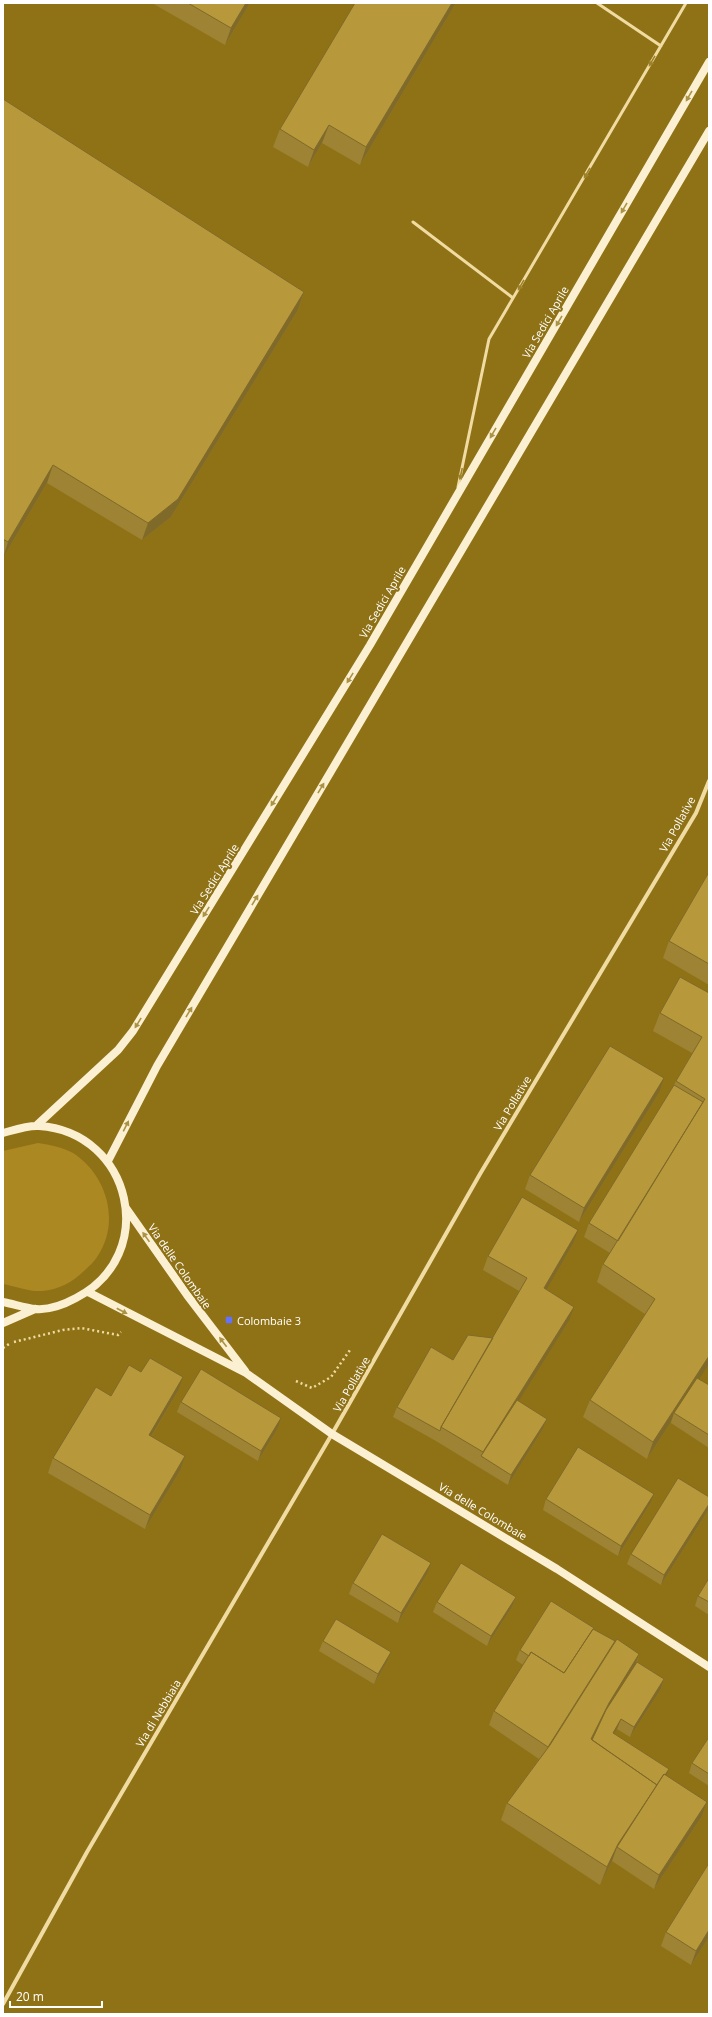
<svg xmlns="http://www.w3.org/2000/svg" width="712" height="2017" viewBox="0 0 712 2017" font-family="'Open Sans',sans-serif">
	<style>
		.green { fill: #ac8822 }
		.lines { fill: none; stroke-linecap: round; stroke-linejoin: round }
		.path { stroke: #f0dca3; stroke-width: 2.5; stroke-dasharray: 2 3; stroke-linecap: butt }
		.lane { stroke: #f0dca3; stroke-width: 3 }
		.street { stroke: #f0dca3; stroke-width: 4 }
		.secondary { stroke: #fbf1d2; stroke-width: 8 }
		.wall { fill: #9d8333 }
		.shaded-wall { fill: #806a29 }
		.building { fill: #b7983b; stroke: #806a29 }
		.oneway { fill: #9e822b }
		.oneway2 { fill: #ab9245 }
		.poi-dot { fill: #6372ff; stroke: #907216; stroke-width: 1.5 }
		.labels { text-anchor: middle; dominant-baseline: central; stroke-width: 4; stroke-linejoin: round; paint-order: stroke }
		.street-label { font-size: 11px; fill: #fff; stroke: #907216 }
		.poi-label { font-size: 11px; fill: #fff; stroke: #907216; text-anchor: start }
	</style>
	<rect width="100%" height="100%" fill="#907216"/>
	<path class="green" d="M38 1143C50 1145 62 1147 73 1153 107 1175 121 1222 97 1257 94 1262 89 1266 85 1270 73 1282 58 1290 42 1291 29 1292 15 1286 3 1284V1151Z"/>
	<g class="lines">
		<path class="path" d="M14 1342 63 1330 81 1328 118 1335 121 1332
			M3 1348 9 1344
			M296 1381 312 1388 331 1377 350 1350"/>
		<path class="lane" d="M597 3 661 46
			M413 222 513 298
			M458 487 489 339 686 3"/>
		<path class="street" d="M3 2004 87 1852 332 1434 480 1174 696 813 709 781"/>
		<path class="secondary" d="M37 1125 118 1050 133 1031 370 645 709 62
			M3 1133C14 1130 28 1125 39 1126 132 1132 160 1255 76 1298 65 1304 49 1310 36 1309 25 1308 14 1304 3 1302
			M108 1161 157 1066 709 131
			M126 1208 187 1295 245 1371
			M88 1292 246 1373 332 1434 557 1569 709 1667
			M3 1323 35 1309"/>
	</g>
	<path class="wall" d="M152 3H250L225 45Z
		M355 3H456L360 165 322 143 308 167 273 147 280 129Z
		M3 99 304 292 298 310 171 517 142 540 47 483 3 558Z
		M709 872V985L663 958 669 941Z
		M709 993 699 1379 709 1385V1448L671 1423V1422L647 1459 583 1417 590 1400 645 1314 597 1282 603 1264 610 1253 584 1237 589 1223 674 1085 676 1081 692 1053 653 1031 660 1013Z
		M659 1093 579 1222 525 1189 530 1175Z
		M573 1244 546 1290 569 1321 518 1401 547 1419 543 1429 508 1485 436 1441 393 1417 397 1407 453 1360 493 1338 519 1291 483 1270 488 1256Z
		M141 1372 178 1391 151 1437 180 1471 145 1529 48 1473 53 1458Z
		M181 1402 278 1428 258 1461 177 1412Z
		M709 1497V1509L661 1585 627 1564 631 1554Z
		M546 1499 650 1504 618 1556 543 1510Z
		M427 1574 398 1623 349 1594 353 1583Z
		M709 1578V1615L695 1606 698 1596Z
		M516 1597 512 1607 487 1646 433 1612 437 1602Z
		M593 1629 639 1654 637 1662 664 1679 661 1689 630 1737 617 1729 614 1734 666 1776 707 1802 702 1816 654 1889 612 1861 600 1885 501 1820 507 1803 539 1759 489 1725 494 1711 523 1665 516 1660 520 1650Z
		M323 1641 391 1652 387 1662 374 1684 319 1651Z
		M709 1737V1786L689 1773 692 1763Z
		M709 1863V1937L691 1965 661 1946 666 1932Z"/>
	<path class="shaded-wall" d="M246 3H250L225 45 231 28Z
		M452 3H456L360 165 366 147Z
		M329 125 322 143 308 167 314 150Z
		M304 292 298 310 171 517 142 540 148 523Z
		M53 465 47 483 3 558 8 542Z
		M664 1078 659 1093 579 1222 584 1208Z
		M578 1230 573 1244 539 1303 544 1288Z
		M574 1307 569 1321 483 1458 481 1456 483 1452Z
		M709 1356V1364L676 1414 674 1413 671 1422 647 1459 653 1442Z
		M183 1377 178 1391 143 1450 149 1435Z
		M281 1418 278 1428 258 1461 261 1451Z
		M547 1419 543 1429 508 1485 511 1475Z
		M185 1456 180 1471 145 1529 150 1515Z
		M654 1494 650 1504 618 1556 621 1546Z
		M709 1504V1509L661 1585 664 1575Z
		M431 1563 427 1574 398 1623 401 1613Z
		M516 1597 512 1607 487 1646 491 1636Z
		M391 1652 387 1662 374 1684 378 1674Z
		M639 1654 633 1672 589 1747 591 1739 609 1703Z
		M664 1679 661 1689 630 1737 634 1727Z
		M621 1719 617 1729 609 1743 613 1733Z
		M669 1769 665 1779 617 1847 612 1861 600 1885 607 1867 618 1844 657 1785Z
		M707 1802 702 1816 654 1889 659 1875Z
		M709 1930V1937L691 1965 696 1951Z"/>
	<path class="building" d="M188 3H246L231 28Z
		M355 3H452L366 147 329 125 314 150 280 129Z
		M3 99 304 292 178 499 148 523 53 465 8 542 3 539Z
		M709 872V964L669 941Z
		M680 977 709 993V1356L653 1442 590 1400 655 1299 603 1264 705 1099 676 1081 702 1037 660 1013Z
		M610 1046 664 1078 584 1208 530 1175Z
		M674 1085 703 1102 618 1241 589 1223Z
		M522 1197 578 1230 544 1288 574 1307 483 1452 441 1427 527 1278 488 1256Z
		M468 1335 493 1338 441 1427 440 1431 397 1407 431 1347 453 1360Z
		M150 1358 183 1377 149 1435 185 1456 150 1515 53 1458 96 1387 111 1396 129 1365 141 1372Z
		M201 1369 281 1418 261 1451 181 1402Z
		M697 1378 709 1385V1435L674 1413Z
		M517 1400 547 1419 511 1475 481 1456Z
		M578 1447 654 1494 621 1546 546 1499Z
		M678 1478 709 1497V1504L664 1575 631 1554Z
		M382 1534 431 1563 401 1613 353 1583Z
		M461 1563 516 1597 491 1636 437 1602Z
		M709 1578V1602L698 1596Z
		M551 1601 594 1628 593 1629 564 1673 531 1652 529 1656 520 1650Z
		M336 1619 391 1652 378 1674 323 1641Z
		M593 1629 615 1641 548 1747 494 1711 531 1652 564 1673Z
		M617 1639 639 1654 609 1703 591 1739 657 1785 618 1844 607 1867 507 1803 550 1745Z
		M637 1662 664 1679 634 1727 621 1719 613 1733 669 1769 665 1775 664 1774 656 1786 657 1785 592 1740 606 1710Z
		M709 1737V1774L692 1763Z
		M664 1774 707 1802 659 1875 617 1847Z
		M709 1863V1930L696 1951 666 1932Z"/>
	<defs><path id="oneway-solid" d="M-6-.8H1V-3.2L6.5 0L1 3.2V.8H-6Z"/></defs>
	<g class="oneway">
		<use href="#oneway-solid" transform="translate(652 61) rotate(120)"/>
		<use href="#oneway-solid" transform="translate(587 173) rotate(120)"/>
		<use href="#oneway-solid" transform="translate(521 285) rotate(120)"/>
		<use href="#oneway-solid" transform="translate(461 474) rotate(102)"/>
	</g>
	<g class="oneway2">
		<use href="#oneway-solid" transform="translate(689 96) rotate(120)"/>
		<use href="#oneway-solid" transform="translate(624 208) rotate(120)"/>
		<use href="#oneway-solid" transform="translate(559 321) rotate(120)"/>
		<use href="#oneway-solid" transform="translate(493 433) rotate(120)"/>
		<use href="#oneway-solid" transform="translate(350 678) rotate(122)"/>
		<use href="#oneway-solid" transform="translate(321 788) rotate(-59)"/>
		<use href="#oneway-solid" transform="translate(274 801) rotate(122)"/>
		<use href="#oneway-solid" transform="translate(255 900) rotate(-59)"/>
		<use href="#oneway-solid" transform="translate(206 912) rotate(122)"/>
		<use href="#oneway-solid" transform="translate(189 1012) rotate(-59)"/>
		<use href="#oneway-solid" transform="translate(138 1023) rotate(122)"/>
		<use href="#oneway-solid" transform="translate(126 1126) rotate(-63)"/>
		<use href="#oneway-solid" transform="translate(146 1237) rotate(-125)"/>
		<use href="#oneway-solid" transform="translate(122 1311) rotate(28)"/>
		<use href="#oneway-solid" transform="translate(223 1342) rotate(-127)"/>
	</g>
	<rect class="poi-dot" x="225" y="1316" width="8" height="8" rx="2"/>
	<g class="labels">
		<g class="street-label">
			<text transform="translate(545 322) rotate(-60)">Via Sedici Aprile</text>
			<text transform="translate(382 602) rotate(-60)">Via Sedici Aprile</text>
			<text transform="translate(677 824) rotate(-61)">Via Pollative</text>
			<text transform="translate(214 879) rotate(-58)">Via Sedici Aprile</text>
			<text transform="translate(512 1103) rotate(-59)">Via Pollative</text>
			<text transform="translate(180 1266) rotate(55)">Via delle Colombaie</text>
			<text transform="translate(351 1384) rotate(-60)">Via Pollative</text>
			<text transform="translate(483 1511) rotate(31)">Via delle Colombaie</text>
			<text transform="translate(158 1713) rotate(-59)">Via di Nebbiaia</text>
		</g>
		<g class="poi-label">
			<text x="237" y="1320">Colombaie 3</text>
		</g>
	</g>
	<rect width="712" height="2017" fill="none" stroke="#ffffff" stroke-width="8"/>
	<path d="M10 2001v6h92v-6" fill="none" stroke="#ffffff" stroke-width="2"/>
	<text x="16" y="2001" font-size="12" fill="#ffffff" stroke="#907216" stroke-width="3" paint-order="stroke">20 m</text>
</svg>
